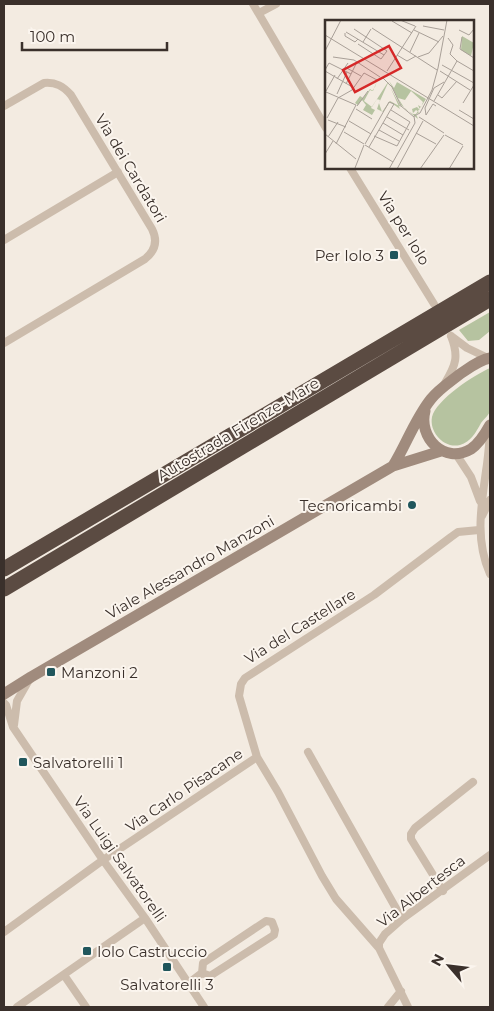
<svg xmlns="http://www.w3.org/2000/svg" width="494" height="1011" viewBox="0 0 494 1011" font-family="Montserrat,sans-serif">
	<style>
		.green { fill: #b6c3a0 }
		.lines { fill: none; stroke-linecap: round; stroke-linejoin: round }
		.street { stroke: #ccbcac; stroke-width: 8 }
		.secondary { stroke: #a08b7d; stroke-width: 11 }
		.highway { stroke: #5b4b42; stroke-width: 15 }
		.poi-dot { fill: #20565c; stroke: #fbf5ee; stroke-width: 2 }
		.labels { text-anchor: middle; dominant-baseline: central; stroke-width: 4; stroke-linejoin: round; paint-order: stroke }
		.street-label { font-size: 15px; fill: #3a302b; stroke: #fbf5ee }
		.poi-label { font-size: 15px; fill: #3a302b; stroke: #fbf5ee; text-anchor: start }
		.inset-road { fill: none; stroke: #a9a098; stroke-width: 1 }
		.view { fill: #d62828; fill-opacity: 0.15; stroke: #d62828; stroke-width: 2.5 }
		.inset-edge { fill: none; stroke: #3a302b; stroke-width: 2.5 }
	</style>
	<rect width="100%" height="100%" fill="#f3ebe1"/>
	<path class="green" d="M490 312V331L479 340 468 341 459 330Z
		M490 368C490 378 493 403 490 411 489 415 484 419 481 423 476 432 471 442 460 445 444 449 429 432 432 417 436 400 474 375 490 368Z"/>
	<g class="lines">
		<path class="street" d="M253 4 326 128
			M259 13 276 4
			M4 106 44 83C56 82 63 86 71 95L152 229C158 241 155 251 145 259L4 343
			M350 168 434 304
			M4 240 118 172
			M451 336 467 348 488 358
			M445 383C456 365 459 356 451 336
			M490 433C489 446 488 459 486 471 481 507 475 540 490 574
			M456 454 471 477 480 501
			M482 516 490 500
			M4 703 6 705 13 727 103 860 145 918 204 1007
			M14 725 17 701 29 680
			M308 752 402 919
			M443 891 411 839V834L415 828 473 782
			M4 932 103 860 257 757
			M379 948 336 899 322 876 278 792 257 757 239 696 241 684 245 678 374 595 451 537 458 532 479 530
			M64 975 86 1007
			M189 983 202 973 210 976 274 935 275 930 272 922 266 921 203 963 202 973
			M17 1007 145 918
			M388 1007 401 991
			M408 1007 379 948V943L385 934 402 919 490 855"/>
		<path class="secondary" d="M425 411C418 437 444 465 471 449 479 444 485 434 490 425
			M393 466C406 445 415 419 431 399 439 389 450 382 460 374 469 368 479 360 490 358
			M4 694 31 677 393 466 441 451"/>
		<path class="highway" d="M4 569 490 282
			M4 589 490 299"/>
	</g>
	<g class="poi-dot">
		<rect x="389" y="250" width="10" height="10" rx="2.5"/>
		<circle cx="412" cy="505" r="5"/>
		<rect x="46" y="667" width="10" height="10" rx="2.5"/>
		<rect x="18" y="757" width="10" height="10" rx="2.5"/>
		<rect x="82" y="946" width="10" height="10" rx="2.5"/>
		<rect x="162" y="962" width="10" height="10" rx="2.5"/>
	</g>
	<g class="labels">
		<g class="street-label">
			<text transform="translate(131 168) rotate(59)">Via dei Cardatori</text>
			<text transform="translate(404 228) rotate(58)">Via per Iolo</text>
			<text transform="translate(238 429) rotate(-31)">Autostrada Firenze-Mare</text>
			<text transform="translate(190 567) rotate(-30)">Viale Alessandro Manzoni</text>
			<text transform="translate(300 626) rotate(-32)">Via del Castellare</text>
			<text transform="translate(184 790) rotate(-34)">Via Carlo Pisacane</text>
			<text transform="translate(120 859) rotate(55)">Via Luigi Salvatorelli</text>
			<text transform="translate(421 891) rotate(-38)">Via Albertesca</text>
		</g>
		<g class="poi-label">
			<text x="384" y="255" text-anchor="end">Per Iolo 3</text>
			<text x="402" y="505" text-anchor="end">Tecnoricambi</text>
			<text x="61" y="672">Manzoni 2</text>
			<text x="33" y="762">Salvatorelli 1</text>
			<text x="97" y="951">Iolo Castruccio</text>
			<text x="167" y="984" text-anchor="middle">Salvatorelli 3</text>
		</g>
	</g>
	<g transform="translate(325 20)">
		<rect width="149" height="149" fill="#f3ebe1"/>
		<path d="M137 16 149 23 146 36 136 30ZM60 55 101 79 91 94 93 99 76 85 64 61 69 68 72 62ZM86 71 98 82 96 87 93 85 95 90 92 87 87 89 88 93 91 90 94 92 92 94H88L80 89 73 78 80 80ZM52 61 50 67 47 71 45 70 39 81 47 87 54 76 63 62 75 89 65 82 58 92 52 89 55 80 52 79 46 88 50 90 47 95 38 90 41 85 37 80 33 85 30 83 35 76 38 78 45 69 48 71ZM63 63 76 87 65 81 57 92 54 83Z" fill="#b6c3a0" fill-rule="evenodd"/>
		<path class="inset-road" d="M75 0 90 6M67 1 87 13M98 6 119 10M47 8 112 50M29 9 62 31 56 39 33 24M89 10 114 22M134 10 144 15 149 9M21 12 59 35M20 13V16L30 22 33 19M0 15 149 106M137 17 135 29 149 38M123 18 128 25 125 34 132 41M38 22 46 9M0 31 16 0M85 32 94 13M72 35 82 41 91 36M8 37 29 40 55 57M93 37 104 33 118 16M132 41 149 51M117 45 149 63M20 47 36 56M113 48 122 0M0 50 4 43 26 54M0 51 29 68M62 51 91 6M115 51 145 70M58 58 67 67 76 86 89 97M12 59 23 43M21 64 32 42M1 71 10 55M1 72 31 85M12 74 22 52M113 75 117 78 132 61M13 78 27 70 39 53 52 60M109 81 132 41M138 83 149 65M32 86 43 71M31 89 47 99M134 90 149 99M101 95 100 88 109 68 119 62M101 95 108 84 111 86M62 97 84 110M94 97 119 113M2 98 13 78M3 100 21 107M24 101 46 114M58 103 78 115M54 110 74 121M19 112 39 124M91 113 111 124M0 114 31 139M120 115 138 125M49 116 72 126 85 102 66 90M3 117 13 102M11 124 31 85M40 124 64 82 69 84M40 125 68 142M44 127 69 84M0 134 8 121M30 148 39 125M64 149 90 103 89 96 95 93 107 70 113 48M72 149 98 101M95 149 119 115M124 149 138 126"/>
		<path class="view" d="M64 26 76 48 30 72 18 50Z"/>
		<rect width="149" height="149" class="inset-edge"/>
	</g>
	<rect width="494" height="1011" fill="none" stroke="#3a302b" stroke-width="10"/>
	<g transform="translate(449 966) rotate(298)" stroke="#fbf5ee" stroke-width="4" paint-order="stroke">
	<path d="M0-4L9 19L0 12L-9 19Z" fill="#3a302b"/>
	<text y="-8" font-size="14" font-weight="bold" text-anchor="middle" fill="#3a302b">N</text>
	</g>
	<path d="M22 42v8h145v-8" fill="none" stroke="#3a302b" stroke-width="2.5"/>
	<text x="30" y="42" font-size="15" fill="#3a302b" stroke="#fbf5ee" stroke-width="4" paint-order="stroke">100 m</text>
</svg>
